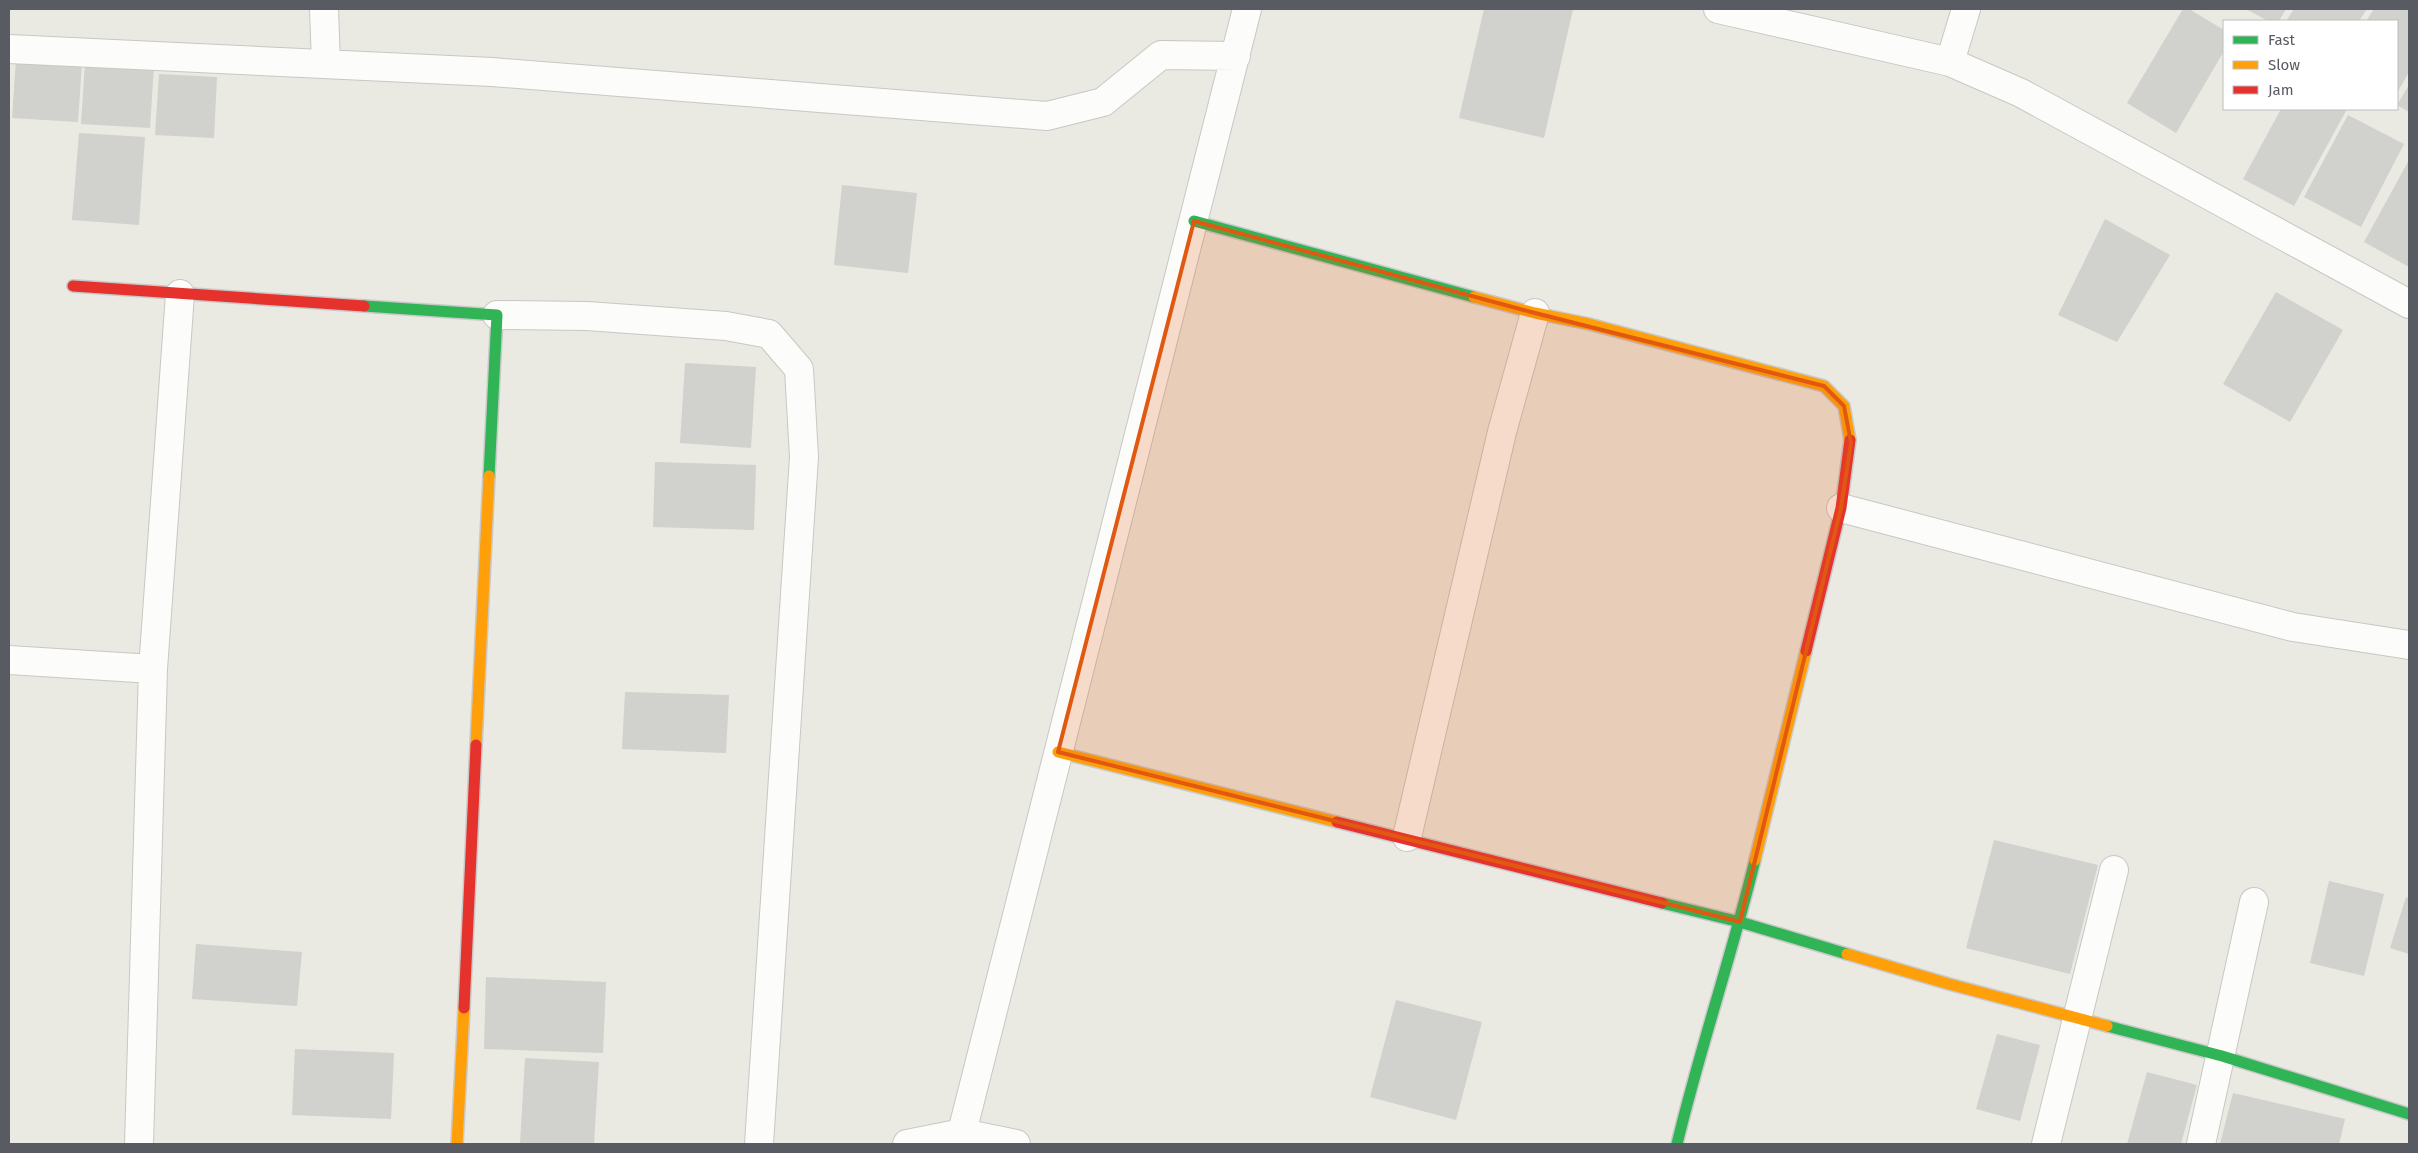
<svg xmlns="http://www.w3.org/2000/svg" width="2418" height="1153" viewBox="0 0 2418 1153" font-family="'Fira Sans',sans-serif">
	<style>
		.building { fill: #d1d1cd }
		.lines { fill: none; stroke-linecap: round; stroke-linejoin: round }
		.street-casing { stroke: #c7c7c6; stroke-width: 30 }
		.fast-casing { stroke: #c9c9c9; stroke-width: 14 }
		.slow-casing { stroke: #c9c9c9; stroke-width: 14 }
		.jam-casing { stroke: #c9c9c9; stroke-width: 14 }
		.street { stroke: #fcfcfb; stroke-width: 28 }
		.fast { stroke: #30b455; stroke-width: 11 }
		.slow { stroke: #ff9f0a; stroke-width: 11 }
		.jam { stroke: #e5322d; stroke-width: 11 }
		.marked { fill: #e15910; fill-opacity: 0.2; stroke: #e15910; stroke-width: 4; stroke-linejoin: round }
	</style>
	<rect width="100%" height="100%" fill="#eaeae3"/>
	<path class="building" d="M1484 9H1573L1544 138 1459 118Z
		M2183 9H2189L2224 30V51L2176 133 2127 103Z
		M2246 9H2286L2279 21H2268Z
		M2294 9H2367L2359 21H2286Z
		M2374 9H2409V72L2397 93V21H2366Z
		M16 60 82 63 78 122 12 118Z
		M85 62 154 66 150 128 81 124Z
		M159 74 217 77 214 138 155 135Z
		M2409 85V112L2397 105Z
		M2281 109H2347L2294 206 2243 179Z
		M2348 115 2404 144 2361 227 2304 197Z
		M79 133 145 137 139 225 72 220Z
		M2409 160V267L2364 242Z
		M842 185 917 193 908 273 834 265Z
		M2105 219 2170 255 2117 342 2058 315Z
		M2276 292 2343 330 2290 422 2223 384Z
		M685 363 756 367 751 448 680 443Z
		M655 462 756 465 754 530 653 527Z
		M625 692 729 695 726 753 622 749Z
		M1994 840 2098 865 2070 974 1966 948Z
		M2329 881 2384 894 2364 976 2310 963Z
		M2406 897 2409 898V954L2390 948Z
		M196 944 302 952 297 1006 192 999Z
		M486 977 606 982 603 1053 484 1049Z
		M1396 1000 1482 1022 1456 1120 1370 1097Z
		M1997 1034 2040 1045 2020 1121 1976 1109Z
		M295 1049 394 1053 391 1119 292 1115Z
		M525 1058 599 1062 594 1144H520Z
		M2147 1072 2197 1085 2181 1144H2127Z
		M2233 1093 2345 1119 2339 1144H2220Z"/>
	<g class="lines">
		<defs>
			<path id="street" d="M324 9 326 64
				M1718 9 1950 62
				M1966 9 1950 62 2021 93 2409 304
				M9 49 492 72 1047 116 1103 102 1161 55 1236 56
				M497 315 587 316 726 326 769 334 799 369 804 457 759 1144
				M1841 508 2293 627 2409 645
				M9 660 153 669
				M1407 837 1502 432 1535 313
				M139 1144 153 669 180 294
				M907 1144 962 1133 1016 1144
				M959 1144 1247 9
				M2046 1144 2114 870
				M2201 1144 2254 902"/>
			<path id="fast" d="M1194 221 1474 297
				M364 306 497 315 489 476
				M1662 903 1740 922 1847 954
				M2107 1026 2222 1056 2409 1114
				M1677 1144C1700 1048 1732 955 1755 860"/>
			<path id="slow" d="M1474 297 1535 313 1589 324 1824 386 1844 406 1850 440
				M476 745 489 476
				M1058 752 1337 822
				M1755 860 1806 651
				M1847 954 1949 984 2107 1026
				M457 1144 464 1008"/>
			<path id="jam" d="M73 286 364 306
				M1806 651 1841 508 1850 440
				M1337 822 1662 903
				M464 1008 476 745"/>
		</defs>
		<use href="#street" class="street-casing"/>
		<use href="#fast" class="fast-casing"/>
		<use href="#slow" class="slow-casing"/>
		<use href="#jam" class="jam-casing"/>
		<use href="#street" class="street"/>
		<use href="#fast" class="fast"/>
		<use href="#slow" class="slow"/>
		<use href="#jam" class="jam"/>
	</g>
	<path class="marked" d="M1194 221 1535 313 1824 386 1844 406 1851 443 1841 508 1740 922 1058 752Z"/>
	<rect width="2418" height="1153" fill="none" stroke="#595b62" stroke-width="20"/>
	<rect x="2223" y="20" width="175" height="90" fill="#ffffff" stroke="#bdbdc0"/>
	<rect x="2233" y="36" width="25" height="8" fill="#30b455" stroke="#bdbdc0"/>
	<text x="2268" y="45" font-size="15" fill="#595b62">Fast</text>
	<rect x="2233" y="61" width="25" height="8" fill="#ff9f0a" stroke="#bdbdc0"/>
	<text x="2268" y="70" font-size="15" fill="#595b62">Slow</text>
	<rect x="2233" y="86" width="25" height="8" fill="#e5322d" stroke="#bdbdc0"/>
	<text x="2268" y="95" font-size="15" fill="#595b62">Jam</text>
</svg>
